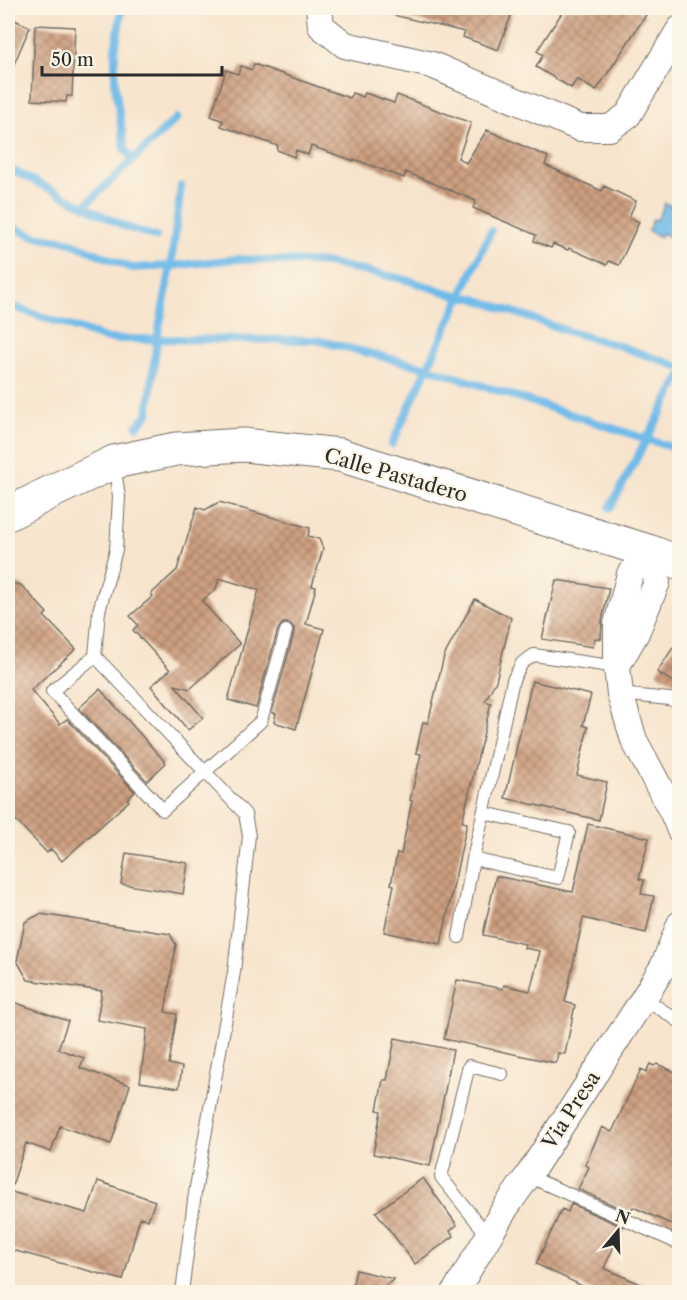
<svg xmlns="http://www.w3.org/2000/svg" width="687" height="1300" viewBox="0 0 687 1300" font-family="'Libre Caslon Text',serif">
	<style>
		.water { fill: #71bbe9; stroke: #4e738a; stroke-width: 1.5 }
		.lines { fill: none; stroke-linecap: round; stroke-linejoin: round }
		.stream { stroke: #71bbe9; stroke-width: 8 }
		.building { fill: url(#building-cross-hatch) }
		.lane-casing { stroke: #726c63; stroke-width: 14 }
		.street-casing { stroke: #726c63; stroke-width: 28 }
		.secondary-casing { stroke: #726c63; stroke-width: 35 }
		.lane { stroke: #fff; stroke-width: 12 }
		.street { stroke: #fff; stroke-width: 26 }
		.secondary { stroke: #fff; stroke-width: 33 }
		.labels { text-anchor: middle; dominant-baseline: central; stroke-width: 4.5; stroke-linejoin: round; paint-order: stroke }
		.street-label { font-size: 20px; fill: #2b2b2b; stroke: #fcf5e5 }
	</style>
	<defs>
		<pattern id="building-cross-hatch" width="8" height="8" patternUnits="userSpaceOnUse" patternTransform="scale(1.5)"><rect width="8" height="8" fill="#ce9f80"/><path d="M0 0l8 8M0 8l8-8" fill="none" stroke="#a78269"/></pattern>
	</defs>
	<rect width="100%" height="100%" fill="#fcf5e5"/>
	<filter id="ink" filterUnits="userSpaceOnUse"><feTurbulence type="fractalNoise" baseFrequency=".0167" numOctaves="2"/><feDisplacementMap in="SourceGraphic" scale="12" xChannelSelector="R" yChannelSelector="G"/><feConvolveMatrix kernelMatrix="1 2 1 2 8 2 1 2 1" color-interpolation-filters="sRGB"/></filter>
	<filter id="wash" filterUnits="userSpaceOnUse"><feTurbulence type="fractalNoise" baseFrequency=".008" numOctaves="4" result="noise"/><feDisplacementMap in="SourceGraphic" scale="24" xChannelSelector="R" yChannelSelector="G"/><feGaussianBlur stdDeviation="1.35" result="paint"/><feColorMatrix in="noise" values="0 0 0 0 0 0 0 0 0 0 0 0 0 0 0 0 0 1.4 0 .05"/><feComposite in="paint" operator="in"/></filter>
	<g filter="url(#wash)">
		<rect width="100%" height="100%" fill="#f7e4cc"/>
		<path class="water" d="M665 203 679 209 676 215 679 217V243L675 241V239L662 233 660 237 648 231 653 219 657 220Z"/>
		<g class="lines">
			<path class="stream" d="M122 8 115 50V86L125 150 133 159
				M8 168 126 227 156 237
				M84 206 177 118
				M8 225 34 236 67 241 131 268 171 266 237 259 327 263 407 280 460 297 473 298 570 332 617 345 680 367
				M8 305 108 339 316 340 428 368 680 450
				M137 426 148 414 157 339 171 266 181 186
				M392 444 491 231
				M610 508 680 377"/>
		</g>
		<g id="blocks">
			<path class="building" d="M394 8H514L498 50 463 37 465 32 393 15Z
				M565 8H634L646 15 596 91 577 79 571 88 536 67 543 55 537 51Z
				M8 17 30 27 8 78Z
				M35 25 75 27 72 96H67L66 102 32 100Z
				M254 64 350 98 352 93 363 97 365 93 394 103 397 95 471 123 458 158 466 163 487 130 548 157 545 165 602 191 604 186 636 201 629 217 639 222 619 265 609 261 607 265 569 248 568 250 553 244 551 248 534 241 536 235 473 208 476 201 406 172 404 178 354 159V161L311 146 308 155 296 150 294 157 277 150 278 146 221 126 223 121 211 116 226 70 238 74 241 66 252 70Z
				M219 502 310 528 308 536 319 539 323 549 312 586 316 587 306 624 324 629 296 729 274 722 276 714 272 712 294 633V628L289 623H283L278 629 256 708 228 700 259 590 219 578 216 589 202 601 240 644 190 689 175 685 203 718 188 730 151 686 170 670 133 630 138 625 130 616 153 596 151 594 177 570 197 507 205 510Z
				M556 580 609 588 602 621 601 639 595 638 593 647 542 639Z
				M8 582 21 585 47 613 44 616 76 649 31 690 60 724 67 719 135 792 127 799 129 801 62 861 51 849 47 853 8 812Z
				M475 599 511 618 496 681 485 701 491 703 462 822 467 823 441 944 384 932 394 885 391 884 397 853 401 854 412 801 410 800 421 754 416 753 423 722 428 723 444 656Z
				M680 637V686L657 672Z
				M532 681 591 695 583 725 588 727 577 775 607 782 599 820 505 798Z
				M100 689 166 763 147 781 79 708Z
				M588 824 649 838 639 879 644 880 641 894 654 896 646 933 583 918 565 1002 575 1005 565 1054 558 1053 556 1063 444 1039 457 980 503 989 504 985 530 991 540 951 524 948 525 944 483 935 496 876 573 892Z
				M126 853 188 863 183 894 121 884Z
				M40 914 170 934 176 945 165 1012 177 1014 169 1064 182 1067 179 1088 140 1082 147 1029 97 1020 102 991 28 980 17 961 25 922Z
				M8 1000 68 1021 58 1049 84 1058 80 1068 130 1085 111 1144 60 1126 51 1152 26 1143 11 1189 8 1188Z
				M395 1038 453 1050 430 1166 373 1154 381 1111 377 1110 383 1080H387Z
				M650 1064 654 1066 657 1064 680 1074V1228L633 1207 630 1213 578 1189 589 1167 585 1165 602 1127 612 1132 641 1069 646 1072Z
				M423 1178 457 1225 450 1231 454 1236 415 1264 376 1212Z
				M98 1181 155 1201 148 1220 140 1217 123 1280 8 1249V1191L87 1213Z
				M571 1204 623 1227 604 1268 661 1293H597L536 1264 562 1209 568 1212Z
				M356 1270 394 1279 376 1293H351Z"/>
		</g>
	</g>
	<g filter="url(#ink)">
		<use href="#blocks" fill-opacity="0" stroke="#726c63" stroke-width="1.5"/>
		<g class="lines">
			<defs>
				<path id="lane" d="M114 463 119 497 116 550 99 611 95 656 245 814 249 836 234 972 195 1193 182 1292
					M95 656 52 691 163 810 261 721 286 631
					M620 694 669 699 680 703
					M473 859 558 878 569 832 484 813
					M459 937 473 859 513 680 522 663 534 655 617 667
					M644 998 680 1022
					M528 1176 680 1244
					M488 1236 441 1177 469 1066 502 1074"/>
				<path id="street" d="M319 8 321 26 345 45 432 65 580 128H610L628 115 680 29
					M651 552 630 574 617 624V667L620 694 634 740 673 813 680 830
					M618 664 636 633 657 582 651 552
					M455 1292 506 1207 528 1176 644 998 664 965 680 924"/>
				<path id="secondary" d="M8 514 53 491 114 462 176 449 244 445 340 455 651 552 680 563"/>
			</defs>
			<use href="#lane" class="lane-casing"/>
			<use href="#street" class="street-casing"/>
			<use href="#secondary" class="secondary-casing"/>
			<use href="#lane" class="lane"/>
			<use href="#street" class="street"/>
			<use href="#secondary" class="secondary"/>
		</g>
	</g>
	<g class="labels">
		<g class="street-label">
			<text transform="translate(396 475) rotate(16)">Calle Pastadero</text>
			<text transform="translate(571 1110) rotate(-57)">Via Presa</text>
		</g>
	</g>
	<rect width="687" height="1300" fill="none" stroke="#fcf5e5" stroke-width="30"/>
	<g transform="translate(618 1231) rotate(19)" stroke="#fcf5e5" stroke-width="4.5" paint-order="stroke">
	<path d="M0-4.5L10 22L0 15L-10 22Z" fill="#2b2b2b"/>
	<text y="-9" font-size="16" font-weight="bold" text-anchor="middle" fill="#2b2b2b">N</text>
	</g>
	<path d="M42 66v9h180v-9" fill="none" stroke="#2b2b2b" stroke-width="3"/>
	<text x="51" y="66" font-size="18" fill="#2b2b2b" stroke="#fcf5e5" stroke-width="4.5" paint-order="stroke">50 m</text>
</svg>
